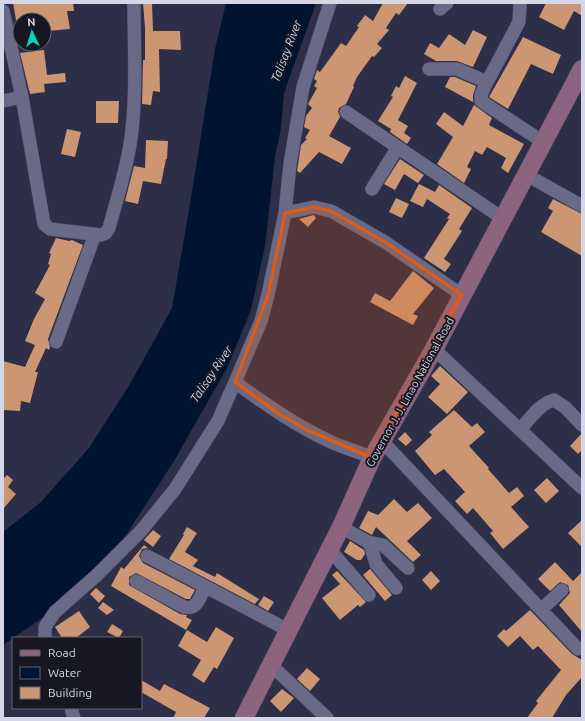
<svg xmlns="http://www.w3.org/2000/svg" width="585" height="721" viewBox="0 0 585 721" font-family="Ubuntu,sans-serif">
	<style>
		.water { fill: #001430 }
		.building { fill: #cc9673 }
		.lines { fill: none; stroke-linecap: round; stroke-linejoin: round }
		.minor-casing { stroke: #4b4b61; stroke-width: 14 }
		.secondary-casing { stroke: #4b4b61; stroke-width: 19 }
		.minor { stroke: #696a87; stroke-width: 13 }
		.secondary { stroke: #8d647f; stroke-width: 18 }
		.marked { fill: #e8590c; fill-opacity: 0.2; stroke: #e8590c; stroke-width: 3; stroke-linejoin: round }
		.labels { text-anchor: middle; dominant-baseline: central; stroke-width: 4; stroke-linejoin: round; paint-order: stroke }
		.street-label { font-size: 11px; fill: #d5d7e7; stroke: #171723 }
		.water-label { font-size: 12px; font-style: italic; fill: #c4dbf5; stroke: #171723 }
	</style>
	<rect width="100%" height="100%" fill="#2d2e47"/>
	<path class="water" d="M226 3H316L284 93 281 128 275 157 265 246 251 310 227 368 174 461 113 555 55 609 3 645V532L41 502 89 448 130 384 172 308 189 210 215 49Z"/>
	<path class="building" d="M13 3H73L74 11H67L70 29 47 31 46 20H16Z
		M143 3H152L153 31H180L181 50 159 49 160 92 153 91 151 105 142 104 143 60H145V28Z
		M383 3H408L399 15 396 13 386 28 389 30 377 44 382 48 374 57 372 56 357 77 353 86 354 87 346 104 339 108 338 112 340 117 329 136 351 148 342 164 319 152 300 173 297 171 301 145 307 139 305 138 310 130 304 127 306 116 312 108 308 104 317 88 314 86 317 81 314 79 317 70 320 72 341 43 346 46 359 27 357 26 365 15 373 21Z
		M546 3H582V16L574 11 564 30 539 17Z
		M473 30 487 37 473 67 457 61H436L424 54 430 43 439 48 449 34 465 45Z
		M523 37 561 55 553 74 531 64 508 109 489 97Z
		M44 50 47 75 65 73 66 82 44 84 45 92 30 94 20 53Z
		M405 76 417 83 398 120 408 126 404 133 411 138 407 144 390 132 391 129 378 121 393 97 391 96 396 86 399 88Z
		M450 77H455L476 86 473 95V102L445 87Z
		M96 101H119L118 123H96Z
		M474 105 492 118 489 125 524 144 508 173 501 168 506 158 487 147 482 155 475 151 467 167 471 169 464 183 437 164 453 137 436 124 444 112 463 126Z
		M67 129 81 132 75 157 61 154Z
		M146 140 168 141 167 159H166L161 184 143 181 138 204 125 201 134 166 145 168Z
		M400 159 424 175 418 183 404 174 395 190 384 184Z
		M419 184 435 192 439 185 472 208 459 229 462 231 444 259 451 264 445 272 424 258 449 219 447 218 450 214 427 199 423 207 410 201Z
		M396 198 409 204 402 218 389 212Z
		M553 199 582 214V256L541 232 553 211 548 208Z
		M314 215 316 218 308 227 299 219Z
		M56 238 69 241 72 240 83 245 48 339 50 347 49 350 46 348 35 372H38L30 403 21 401 20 411 3 410V361L25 367 35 345 25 341 34 319 45 299 35 293 50 265 48 264 51 254 49 253Z
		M413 271 434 288 413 314 418 316 413 325 370 302 375 293 390 301Z
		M440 366 468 392 447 414 428 397 440 384 431 376Z
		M454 410 472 427 477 423 485 432 469 446 489 468 488 469 509 493 517 487 524 496 511 507 529 527 503 549 490 533 493 531 473 508 467 514 455 501 465 492 444 469 435 475 415 451 432 435 429 432Z
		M405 432 412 440 406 446 398 439Z
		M582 433V450L578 454 570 446Z
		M7 475 13 480 8 487 16 494 3 509V479Z
		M547 478 559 491 546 503 534 490Z
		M394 499 407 512 418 503 432 518 407 541 421 555 413 562 376 527 372 535 359 528 368 511 378 515Z
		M582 520V547L568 533Z
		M187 527 197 533 185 552 198 560 193 566 215 577 217 573 259 599 255 604 169 559 184 535 183 534Z
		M153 530 161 536 153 547 144 540Z
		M350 541 364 550 365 554 361 560H357L344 552Z
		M144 545 148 548 142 549 139 556 143 563 195 590 190 599H186L136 573 129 577V585L180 614 187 615 186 617 192 620 186 630 111 586 121 567 124 569Z
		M555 562 573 581 582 572V632L559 605 570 593 568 585 560 582 550 591 538 579Z
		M370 569 392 595 385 601 363 575Z
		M337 571 366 602 360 607 358 605 340 620 322 598 340 584 332 575Z
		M431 571 440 581 431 590 422 580Z
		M96 588 105 596 99 603 90 594Z
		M264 596 274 602 268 611 258 605Z
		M103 602 114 610 107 615 98 608Z
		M530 610 572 654 582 660V677L566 695 552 718H527L538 703 536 701 561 670 538 646 533 650 520 636 508 647 497 636 504 629 506 631Z
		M79 611 90 627 76 638H62L55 627Z
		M112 624 123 631 119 638 107 632Z
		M216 627 234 638 217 669 214 667 204 683 192 675 201 660 178 646 187 630 207 642Z
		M307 668 320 679 310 691 297 679Z
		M141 680 160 691 164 684 210 708 204 718H173L176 712 141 692Z
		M282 689 294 698 281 712 270 701Z"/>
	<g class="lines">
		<defs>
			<path id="minor" d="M520 3 519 22 485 86 481 95V101L543 142
				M440 9 447 3
				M3 11 22 97 44 224 50 229 101 235 106 233 109 228C117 198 127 169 131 138 137 93 134 48 134 3
				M429 69H457L487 82
				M3 101 22 97
				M346 112 502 218
				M525 174 582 206
				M372 189 398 147
				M285 213 314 207 331 211 385 242 462 295
				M56 342 95 234
				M434 349 582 488
				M235 382C265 404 295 425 329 441 343 448 358 451 372 458
				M520 430C529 420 540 403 554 400L566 408 582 425
				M382 441 578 649
				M341 527 368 542 383 545 408 568
				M368 542 371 547 376 564 396 588
				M330 550 369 595
				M147 556 288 630
				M136 581 184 607C197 610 200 598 205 587
				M541 610 562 590
				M45 638V627L55 612 97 575 141 531 175 489 218 421 235 382 261 321 268 295 285 213 290 164 303 87 330 3
				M272 666 327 718
				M71 708 74 718"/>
			<path id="secondary" d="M244 718 341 527 372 458 434 349 582 69"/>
		</defs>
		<use href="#minor" class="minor-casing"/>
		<use href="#secondary" class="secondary-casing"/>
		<use href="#minor" class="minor"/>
		<use href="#secondary" class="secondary"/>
	</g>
	<path class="marked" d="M314 207 331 211 385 242 462 295 372 458 307 430 279 414 235 382 268 295 285 213Z"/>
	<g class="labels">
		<g class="street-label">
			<text transform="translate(410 392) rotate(-61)">Governor J. J. Linao National Road</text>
		</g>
		<g class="water-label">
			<text transform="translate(286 51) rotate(-69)">Talisay River</text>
			<text transform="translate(211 374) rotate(-56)">Talisay River</text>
		</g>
	</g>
	<rect width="585" height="721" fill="none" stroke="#d5d7e7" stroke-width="8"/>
	<rect x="12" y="637" width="130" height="72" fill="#171723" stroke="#636471"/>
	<rect x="20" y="650" width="20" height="6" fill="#8d647f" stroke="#636471"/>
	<text x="48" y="657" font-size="12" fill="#d5d7e7">Road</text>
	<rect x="20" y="667" width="20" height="12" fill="#001430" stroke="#636471"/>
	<text x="48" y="677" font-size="12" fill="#d5d7e7">Water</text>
	<rect x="20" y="687" width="20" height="12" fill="#cc9673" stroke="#636471"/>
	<text x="48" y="697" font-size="12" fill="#d5d7e7">Building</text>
	<g transform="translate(32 32) rotate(356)"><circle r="19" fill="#171723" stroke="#636471"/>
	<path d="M0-3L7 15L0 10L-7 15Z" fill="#05d5b6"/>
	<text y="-6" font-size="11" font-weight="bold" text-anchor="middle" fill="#d5d7e7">N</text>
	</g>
</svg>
